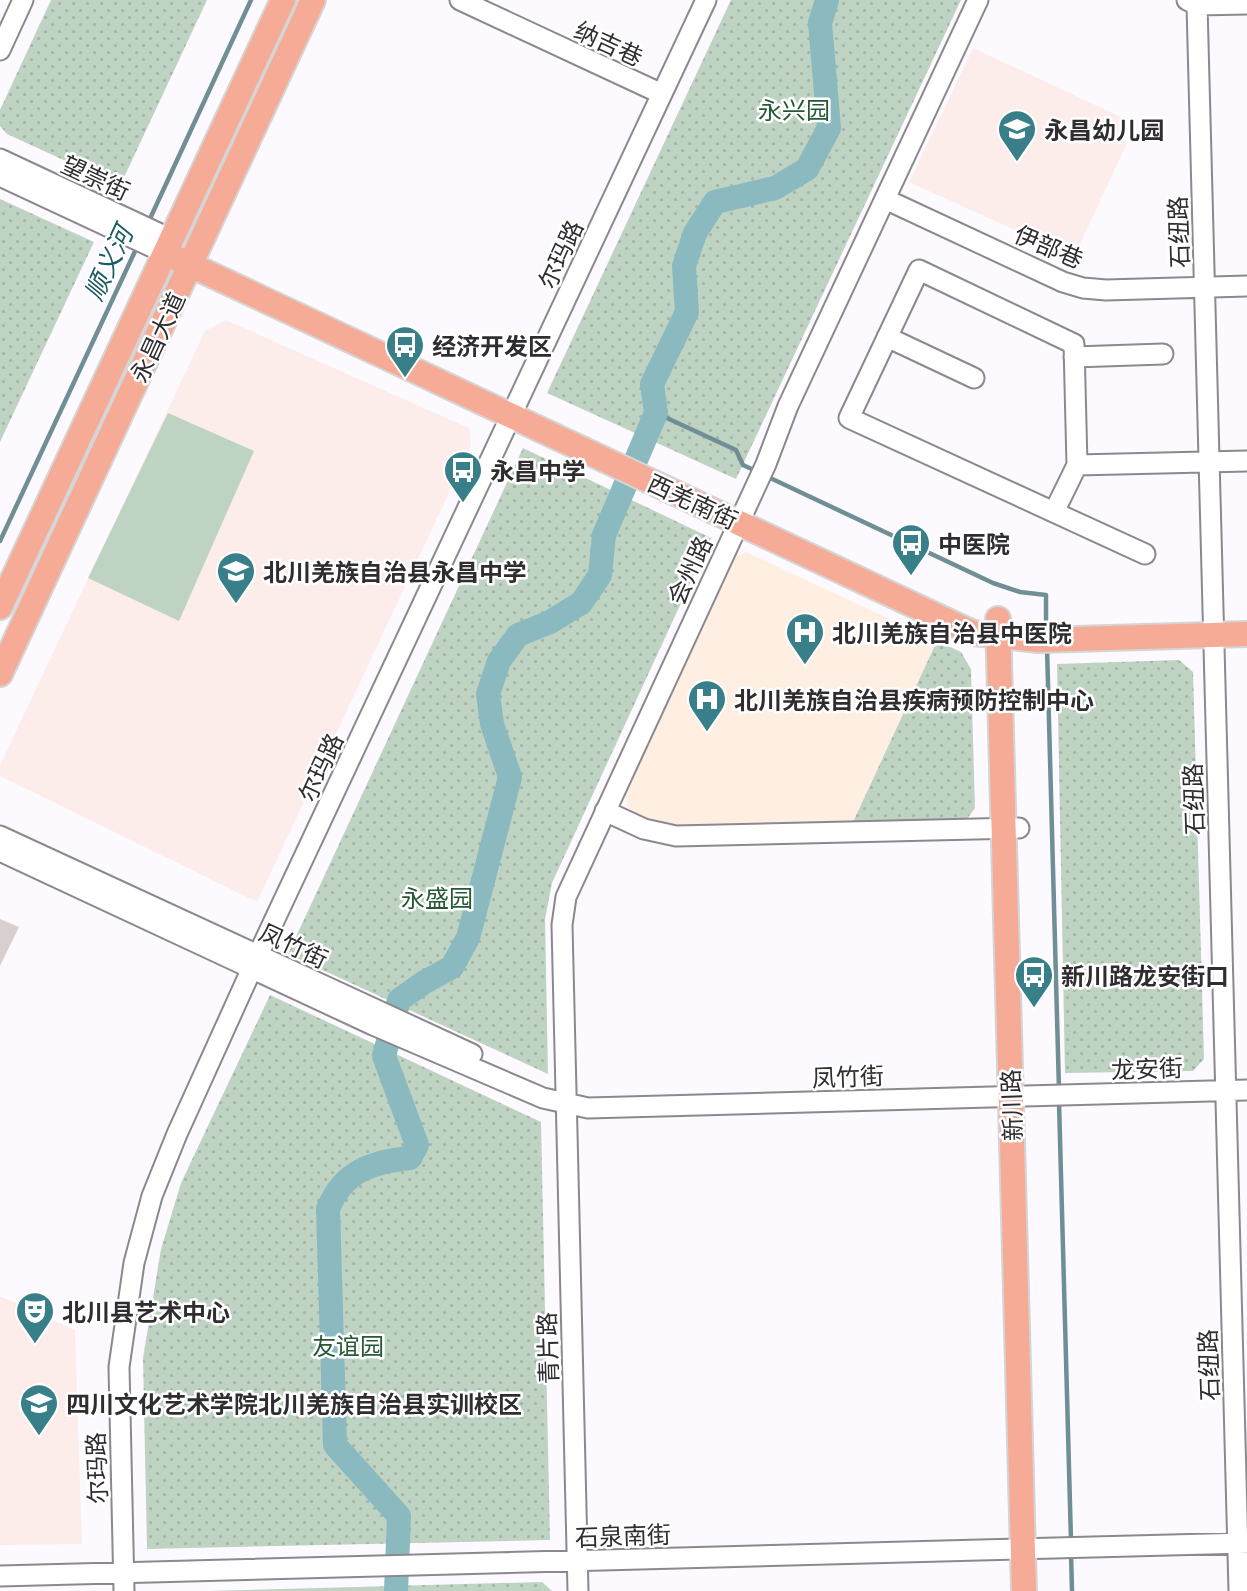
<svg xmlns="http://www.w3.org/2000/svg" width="1247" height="1591" viewBox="0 0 1247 1591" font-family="Manrope,'Noto Sans SC',sans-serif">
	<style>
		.education { fill: #fdedea }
		.medical { fill: #ffeee2 }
		.grass { fill: url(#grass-dots) }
		.pitch { fill: #bfd3c3 }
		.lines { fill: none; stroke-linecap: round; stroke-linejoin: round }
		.stream { stroke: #6f8f94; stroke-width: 4.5 }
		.river { stroke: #8ab9bf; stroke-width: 24 }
		.building { fill: #d8cfce }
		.minor-casing { stroke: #8b888e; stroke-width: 23 }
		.major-casing { stroke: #d5d5d6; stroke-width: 28 }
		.minor { stroke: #fff; stroke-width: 19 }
		.major { stroke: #f5ab96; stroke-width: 24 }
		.labels { text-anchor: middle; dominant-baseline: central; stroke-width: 5; stroke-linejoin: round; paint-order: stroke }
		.street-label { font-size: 24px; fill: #2f2d30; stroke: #fff }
		.park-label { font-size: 24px; fill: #255834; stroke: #fff }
		.poi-label { font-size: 24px; font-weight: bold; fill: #2f2d30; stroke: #fff; text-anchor: start }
		.water-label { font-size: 26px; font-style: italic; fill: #1b5c63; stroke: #fff }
	</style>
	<defs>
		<pattern id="grass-dots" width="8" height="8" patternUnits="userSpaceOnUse" patternTransform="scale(1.75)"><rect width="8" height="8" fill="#bfd3c3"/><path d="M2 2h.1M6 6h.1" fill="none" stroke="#a4b5a8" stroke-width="1.8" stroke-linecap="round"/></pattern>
	</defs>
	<rect width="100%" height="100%" fill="#fcfaff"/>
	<path class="education" d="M973 48 1123 118 1126 145 1074 257 909 182Z
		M226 320 469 428 471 446 257 902 0 776V765L205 331Z
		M0 1296 75 1330 82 1544 0 1545Z"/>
	<path class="medical" d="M746 552 937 641 853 822 672 826 630 812 624 795 736 557Z"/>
	<path class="grass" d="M51 0H207L120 186 7 134 0 126V110Z
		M731 0H961L736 479 547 393Z
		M0 199 94 242 0 442Z
		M523 448 711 538 552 883 545 919 548 1074 288 954Z
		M937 641 961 652 971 669 975 808 967 819 853 822Z
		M1179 660 1193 672 1204 1059 1193 1071 1065 1073 1057 664Z
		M270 995 541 1122 550 1540 147 1549 143 1358 161 1249 181 1183Z
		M542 1582 552 1591H207Z"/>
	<path class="pitch" d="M168 413 254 451 179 621 88 578Z"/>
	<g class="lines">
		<path class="stream" d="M148 223 251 0
			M656 413 736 450 743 465 758 472
			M766 476 993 583 1020 592 1046 595V631
			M0 541 137 247
			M1047 647 1059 1090
			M1059 1102 1071 1541
			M1071 1553 1072 1591"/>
		<path class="river" d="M396 1591 399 1516 335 1445 328 1209C343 1171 372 1162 410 1158L417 1145 384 1056 399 1000 423 983 452 967 468 938 510 777 492 724 488 694 499 661 518 635 550 622 581 603 600 575 604 535 656 413 652 384 687 312 684 266 695 233 715 202 775 188 807 169 829 128 820 23 827 0"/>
	</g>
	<path class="building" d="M0 919 19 927 0 966Z"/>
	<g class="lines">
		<defs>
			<path id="minor" d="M460 0 662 94
				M1187 0 1197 5 1247 4
				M1197 5 1239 1591
				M0 50 23 0
				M0 159 171 239
				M0 176 165 253
				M885 199 1063 282 1083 288 1106 290 1247 286
				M887 337 974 378
				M1074 357 1163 354
				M1077 465 1247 461
				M1054 512 1077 465 1074 344 919 270 849 418 1145 554
				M605 811 644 829 676 836 1019 828
				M0 836 472 1054
				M0 851 373 1025 543 1098 588 1108 1247 1090
				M0 1576 1247 1543
				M124 1591 119 1367 134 1263 152 1196 177 1134 258 955 706 0
				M578 1591 562 925 566 897 766 464 788 406 978 0"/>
			<path id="major" d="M165 253 973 633 1039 640 1247 634
				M0 607 283 0
				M998 619 1024 1591
				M0 674 313 0"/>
		</defs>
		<use href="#minor" class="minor-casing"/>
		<use href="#major" class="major-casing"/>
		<use href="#minor" class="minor"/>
		<use href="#major" class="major"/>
	</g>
	<defs>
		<symbol id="school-pin" viewBox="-11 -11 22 30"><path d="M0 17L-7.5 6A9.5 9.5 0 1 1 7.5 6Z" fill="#387f89" stroke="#fff"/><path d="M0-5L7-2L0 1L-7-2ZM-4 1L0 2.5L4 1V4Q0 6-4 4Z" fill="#fff"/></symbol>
		<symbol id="bus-pin" viewBox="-11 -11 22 30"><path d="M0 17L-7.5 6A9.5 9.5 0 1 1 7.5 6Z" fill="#387f89" stroke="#fff"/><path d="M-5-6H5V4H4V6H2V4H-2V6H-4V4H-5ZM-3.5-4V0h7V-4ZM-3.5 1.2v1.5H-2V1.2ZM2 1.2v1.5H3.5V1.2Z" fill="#fff"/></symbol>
		<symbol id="hospital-pin" viewBox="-11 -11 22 30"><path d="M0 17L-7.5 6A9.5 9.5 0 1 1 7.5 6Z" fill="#387f89" stroke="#fff"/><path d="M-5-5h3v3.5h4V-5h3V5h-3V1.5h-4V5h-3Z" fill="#fff"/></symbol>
		<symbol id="theatre-pin" viewBox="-11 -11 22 30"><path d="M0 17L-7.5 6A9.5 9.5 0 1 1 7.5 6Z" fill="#387f89" stroke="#fff"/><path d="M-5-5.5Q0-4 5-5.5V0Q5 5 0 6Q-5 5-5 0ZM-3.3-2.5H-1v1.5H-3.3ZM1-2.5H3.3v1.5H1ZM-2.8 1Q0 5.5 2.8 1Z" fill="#fff"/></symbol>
		<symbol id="university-pin" viewBox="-11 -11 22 30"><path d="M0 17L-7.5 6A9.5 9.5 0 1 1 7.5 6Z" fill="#387f89" stroke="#fff"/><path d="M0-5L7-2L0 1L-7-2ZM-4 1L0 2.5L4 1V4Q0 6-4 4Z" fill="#fff"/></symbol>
	</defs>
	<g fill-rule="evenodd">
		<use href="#school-pin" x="995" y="107" width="44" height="60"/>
		<use href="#bus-pin" x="383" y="323" width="44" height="60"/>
		<use href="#bus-pin" x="441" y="448" width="44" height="60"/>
		<use href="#bus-pin" x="889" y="521" width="44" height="60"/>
		<use href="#school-pin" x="214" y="549" width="44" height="60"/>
		<use href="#hospital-pin" x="783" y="610" width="44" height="60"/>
		<use href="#hospital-pin" x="685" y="677" width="44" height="60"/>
		<use href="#bus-pin" x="1012" y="953" width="44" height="60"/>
		<use href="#theatre-pin" x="13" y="1289" width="44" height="60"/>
		<use href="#university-pin" x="17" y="1381" width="44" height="60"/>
	</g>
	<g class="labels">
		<g class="street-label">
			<text transform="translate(609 43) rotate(25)">纳吉巷</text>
			<text transform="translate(96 177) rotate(25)">望崇街</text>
			<text transform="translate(1178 232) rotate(-92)">石纽路</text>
			<text transform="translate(1049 246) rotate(23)">伊部巷</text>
			<text transform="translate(560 254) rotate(-65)">尔玛路</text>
			<text transform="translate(157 337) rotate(-65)">永昌大道</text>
			<text transform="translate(693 501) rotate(25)">西羌南街</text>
			<text transform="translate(689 570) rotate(-65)">会州路</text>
			<text transform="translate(320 767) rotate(-65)">尔玛路</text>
			<text transform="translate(1193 799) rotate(-92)">石纽路</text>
			<text transform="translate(294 945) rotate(25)">凤竹街</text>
			<text transform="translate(1147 1068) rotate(-2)">龙安街</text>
			<text transform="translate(848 1076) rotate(-2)">凤竹街</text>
			<text transform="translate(1011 1105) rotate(-92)">新川路</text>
			<text transform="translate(547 1348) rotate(-92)">青片路</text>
			<text transform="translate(1208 1365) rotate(-92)">石纽路</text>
			<text transform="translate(96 1468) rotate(-92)">尔玛路</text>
			<text transform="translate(623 1535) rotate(-2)">石泉南街</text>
		</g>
		<g class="park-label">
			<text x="794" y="109">永兴园</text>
			<text x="437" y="897">永盛园</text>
			<text x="348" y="1345">友谊园</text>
		</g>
		<g class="poi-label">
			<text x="1044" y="129">永昌幼儿园</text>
			<text x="432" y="345">经济开发区</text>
			<text x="490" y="470">永昌中学</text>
			<text x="938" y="543">中医院</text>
			<text x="263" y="571">北川羌族自治县永昌中学</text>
			<text x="832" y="632">北川羌族自治县中医院</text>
			<text x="734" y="699">北川羌族自治县疾病预防控制中心</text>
			<text x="1061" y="975">新川路龙安街口</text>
			<text x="62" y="1311">北川县艺术中心</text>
			<text x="66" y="1403">四川文化艺术学院北川羌族自治县实训校区</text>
		</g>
		<g class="water-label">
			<text transform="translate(108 263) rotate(-65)">顺义河</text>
		</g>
	</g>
</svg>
